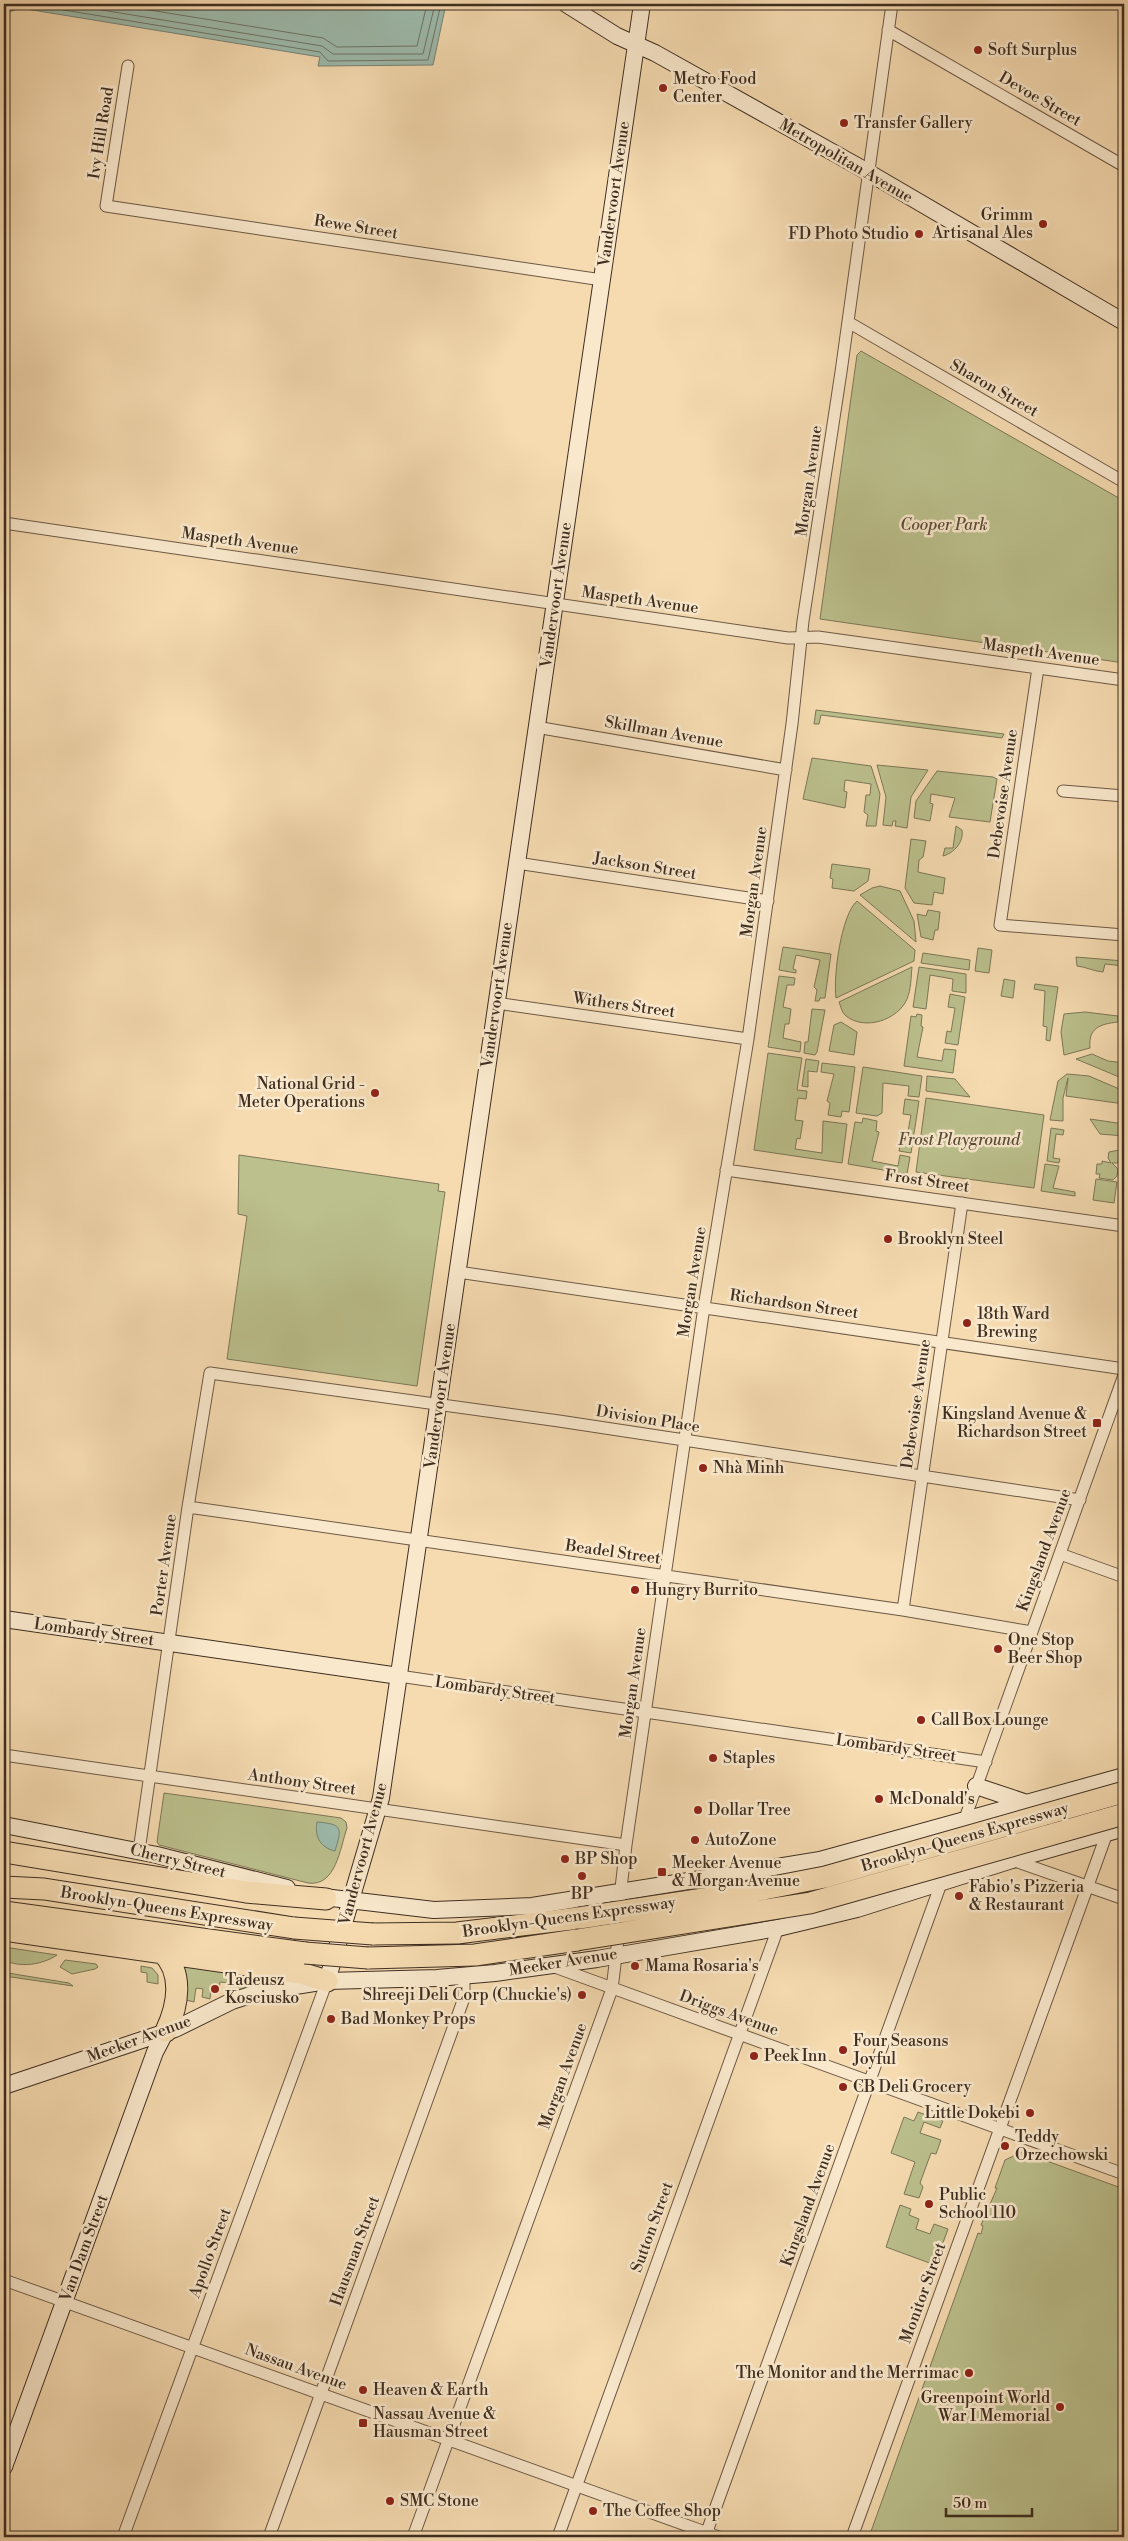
<svg xmlns="http://www.w3.org/2000/svg" width="1128" height="2541" viewBox="0 0 1128 2541" font-family="'Libre Bodoni',serif">
	<style>
		.green { fill: #bbc08d; stroke: #7d7757 }
		.water { fill: #9dbbad; stroke: #778375 }
		.lines { fill: none; stroke-linecap: round; stroke-linejoin: round }
		.shore { stroke: #6e7467; stroke-width: 1 }
		.street-casing { stroke: #6d5945; stroke-width: 13 }
		.secondary-casing { stroke: #3f2e21; stroke-width: 18 }
		.highway-casing { stroke: #3f2e21; stroke-width: 23 }
		.street { stroke: #f9e8cc; stroke-width: 11 }
		.secondary { stroke: #f9e8cc; stroke-width: 16 }
		.highway { stroke: #f6dbb1; stroke-width: 21 }
		.highway-bridge-casing { stroke: #3f2e21; stroke-width: 23; stroke-linecap: butt }
		.highway-bridge { stroke: #f6dbb1; stroke-width: 21 }
		.poi-dot { fill: #8f2418; stroke: #f9e8cc; stroke-width: 2 }
		.labels { text-anchor: middle; dominant-baseline: central; stroke-width: 5; stroke-linejoin: round; paint-order: stroke }
		.poi-label { font-size: 16px; fill: #3f2e21; stroke: #f9e8cc; text-anchor: start }
		.street-label { font-size: 16px; fill: #3f2e21; stroke: #f9e8cc }
		.park-label { font-size: 16px; font-style: italic; fill: #584b37; stroke: #f9e8cc }
	</style>
	<rect width="100%" height="100%" fill="#f6dbb1"/>
	<filter id="stains"><feTurbulence type="fractalNoise" baseFrequency=".004" numOctaves="4"/><feColorMatrix values="0 0 0 0 .2 0 0 0 0 .09 0 0 0 0 .02 0 0 0 .5 -.17"/></filter>
	<radialGradient id="worn" r=".72"><stop offset=".6" stop-color="#630" stop-opacity="0"/><stop offset="1" stop-color="#630" stop-opacity=".3"/></radialGradient>
	<path class="green" d="M861 351 1124 501V663L820 619 857 355Z
		M816 710 1004 734 1002 738 821 715 819 724H814Z
		M812 758 871 766 880 794 876 826H866L868 815 864 812 866 795H870L871 784 845 780 844 791 847 792 845 808 803 799Z
		M877 765 928 770 911 797 907 828 895 826 896 821H893L892 826 883 825 886 797Z
		M937 771 993 777 997 779 990 822 949 817 955 798 931 794 930 803 933 804 930 821 914 818 916 801Z
		M956 826 962 830C964 842 954 853 943 856L945 848H953Z
		M911 839 926 841 923 857 919 860 918 872 945 878 943 894 934 892 932 905 914 903 905 888Z
		M832 864 870 869 868 881 854 891 832 888 833 879 830 878Z
		M880 886 900 891 914 921 916 942 860 895 872 888Z
		M857 901 915 950 914 961 836 998C833 977 841 915 857 901Z
		M928 910 940 912 938 930H935L933 940 921 937 917 914 926 916Z
		M783 947 831 954 825 998H820L819 1001H815L817 990 814 987 820 960 796 955 793 969 796 970V973L779 970Z
		M978 948 992 950 989 973 975 971Z
		M923 953 970 960 969 970 921 963Z
		M1076 957 1124 961V966L1105 964 1103 972C1093 971 1086 967 1077 966Z
		M912 967C911 977 911 990 907 999 898 1020 865 1031 846 1016 842 1013 841 1007 839 1002Z
		M919 967 966 974V993L952 991 953 979 930 975 926 1009 913 1007Z
		M779 976 795 978 794 985H787L783 1007 791 1009 789 1024H785L783 1038 801 1042 800 1052 768 1047Z
		M1004 979 1015 981 1013 998 1001 996Z
		M1035 984 1058 987 1050 1041 1046 1040 1047 1027 1043 1026 1045 991 1034 989Z
		M950 994 965 997 958 1045 945 1043 947 1031 951 1032 955 1008 948 1007Z
		M812 1009 825 1010 817 1052 815 1055 804 1053 805 1042H808Z
		M1085 1012 1118 1016V1022C1100 1024 1088 1028 1090 1048L1064 1055 1061 1032 1064 1014Z
		M917 1014 922 1015 921 1026 923 1027 917 1057 942 1061 944 1049 956 1050 953 1073 904 1066 911 1016 916 1017Z
		M841 1022 857 1032 854 1055 829 1051 834 1025Z
		M768 1053 802 1058 797 1090 807 1091 806 1099 798 1098 795 1120 803 1121 800 1139 797 1138 795 1149 822 1153 823 1121 847 1124 842 1163 754 1150Z
		M1092 1054 1108 1061 1124 1063V1079L1076 1059Z
		M806 1059 819 1061 817 1072 808 1071V1087L802 1086Z
		M822 1063 855 1067 849 1112 842 1111 841 1117 828 1115 830 1103 827 1101 834 1074 821 1072Z
		M863 1067 922 1076 919 1097 908 1096 909 1086 883 1083 882 1113 877 1116 856 1113Z
		M1067 1074 1089 1076 1124 1091V1104L1066 1096 1068 1078 1063 1098V1121L1050 1120 1058 1081Z
		M927 1076 955 1079 970 1097 926 1091Z
		M926 1098 1044 1115 1034 1188 916 1172Z
		M905 1099 919 1101 911 1153 899 1151 901 1139 907 1137 911 1115 903 1114Z
		M863 1118 877 1121 876 1131 879 1132 872 1161 898 1166 900 1155 910 1157 907 1174 848 1164 855 1122 862 1123Z
		M1090 1119 1124 1124V1136L1100 1134Z
		M1051 1128 1064 1130 1063 1135 1056 1134 1053 1158 1060 1159 1059 1163 1047 1161Z
		M1119 1150 1118 1163H1112L1118 1169 1117 1176 1113 1180 1099 1178 1100 1174H1096L1097 1164H1102V1161L1111 1163 1108 1158 1109 1152Z
		M239 1155 439 1184 438 1191 445 1192 417 1386 227 1359 247 1216 238 1214Z
		M1045 1164 1059 1166 1053 1188 1075 1192V1196L1041 1191Z
		M1096 1179 1117 1182 1114 1203 1093 1200Z
		M164 1793 341 1818 346 1822 347 1828C340 1848 336 1887 308 1883L159 1845 157 1842Z
		M4 1947 57 1955C42 1965 20 1968 4 1960Z
		M65 1960 96 1964 98 1967 95 1969 72 1974 60 1967Z
		M184 1965 288 1978 229 1998 228 1983 220 1982 219 1990 211 1989 210 1999 202 1997 203 1989 196 1988 194 2002 182 1999Z
		M141 1966 152 1968 158 1975V1984L147 1982V1973L141 1972Z
		M4 1970 8 1973 69 1983 73 1986 4 1976Z
		M918 2112 943 2121 940 2128 924 2122 920 2133 941 2140 936 2154 931 2153 920 2183 923 2187 919 2198 904 2194 915 2162 891 2153 904 2117 914 2121Z
		M1022 2152 1124 2189V2537H869L978 2233 981 2234 983 2226 981 2225 997 2188H995L1005 2160Z
		M900 2205 911 2209 909 2215 919 2219 916 2229 930 2234 934 2224 948 2229 935 2265 886 2247Z"/>
	<path class="water" d="M4 4H446L433 65 318 66 320 57 20 8 4 14Z
		M317 1822C343 1824 342 1828 335 1851 321 1848 314 1837 317 1822Z"/>
	<g class="lines">
		<path class="shore" d="M27 4 320 52 328 61 428 60 441 4
			M65 4 322 46 333 54H423L435 4
			M112 4 323 38 337 47 417 46 427 4"/>
		<defs>
			<path id="street" d="M888 30 1124 166
				M128 66 106 206 602 280
				M848 322 1124 482
				M4 523 788 638 818 637 1124 680
				M1038 668 1000 925 1124 935
				M536 727 786 770
				M1063 791 1124 796
				M517 863 768 901
				M496 1003 748 1039
				M726 1170 1124 1226
				M458 1272 1124 1369
				M188 1507 903 1610 1032 1632
				M1060 1554 1124 1577
				M903 1610 962 1203
				M399 1676 986 1762
				M4 1755 626 1845
				M963 1824 1124 1375
				M139 1851 188 1507 210 1373 559 1421 1080 1500
				M1012 1860 1124 1899
				M620 1897 626 1845 704 1307 748 1039 792 724 803 621 841 372 892 4
				M552 1966 1124 2174
				M4 2280 719 2537
				M123 2537 327 1981
				M269 2537 464 1998V1976
				M413 2537 612 1989 619 1931
				M558 2537 778 1928
				M705 2537 943 1878
				M852 2537 1107 1833"/>
			<path id="secondary" d="M566 4 617 36 655 53 859 167 1124 322
				M4 1619 399 1676
				M976 1786 1027 1803
				M4 1825 157 1855 287 1888
				M315 1896 434 1910 532 1906 820 1860 1124 1776
				M327 1981 381 1798 642 4
				M4 2086 175 2029 232 2001 263 1991 327 1981 437 1978 495 1973 597 1959 778 1928 857 1909 1012 1860 1124 1828
				M4 2467 155 2052 166 2031"/>
			<path id="highway" d="M4 1852 246 1892 326 1899
				M4 1887 44 1889 294 1928
				M4 1912 305 1953
				M4 1930 301 1973 327 1981
				M373 1934 457 1933 579 1918
				M162 1952C184 1973 178 2006 166 2031
				M368 1958 475 1955 577 1940"/>
		</defs>
		<use href="#street" class="street-casing"/>
		<use href="#secondary" class="secondary-casing"/>
		<use href="#highway" class="highway-casing"/>
		<use href="#street" class="street"/>
		<use href="#secondary" class="secondary"/>
		<use href="#highway" class="highway"/>
		<defs>
			<path id="highway-bridge" d="M579 1918 743 1893 825 1877 1124 1792
				M294 1928 373 1934
				M577 1940 810 1903 1124 1814
				M305 1953 368 1958"/>
		</defs>
		<use href="#highway-bridge" class="highway-bridge-casing"/>
		<use href="#highway-bridge" class="highway-bridge"/>
	</g>
	<g class="poi-dot">
		<circle cx="978" cy="50" r="5"/>
		<circle cx="663" cy="88" r="5"/>
		<circle cx="844" cy="123" r="5"/>
		<circle cx="1043" cy="224" r="5"/>
		<circle cx="919" cy="234" r="5"/>
		<circle cx="375" cy="1093" r="5"/>
		<circle cx="888" cy="1239" r="5"/>
		<circle cx="967" cy="1323" r="5"/>
		<rect x="1092" y="1418" width="10" height="10" rx="2.5"/>
		<circle cx="703" cy="1468" r="5"/>
		<circle cx="635" cy="1590" r="5"/>
		<circle cx="998" cy="1649" r="5"/>
		<circle cx="921" cy="1720" r="5"/>
		<circle cx="713" cy="1758" r="5"/>
		<circle cx="879" cy="1799" r="5"/>
		<circle cx="698" cy="1810" r="5"/>
		<circle cx="695" cy="1840" r="5"/>
		<circle cx="565" cy="1859" r="5"/>
		<rect x="657" y="1867" width="10" height="10" rx="2.5"/>
		<circle cx="582" cy="1876" r="5"/>
		<circle cx="959" cy="1896" r="5"/>
		<circle cx="635" cy="1966" r="5"/>
		<circle cx="215" cy="1989" r="5"/>
		<circle cx="582" cy="1995" r="5"/>
		<circle cx="331" cy="2019" r="5"/>
		<circle cx="843" cy="2050" r="5"/>
		<circle cx="754" cy="2056" r="5"/>
		<circle cx="843" cy="2087" r="5"/>
		<circle cx="1030" cy="2113" r="5"/>
		<circle cx="1005" cy="2146" r="5"/>
		<circle cx="929" cy="2204" r="5"/>
		<circle cx="969" cy="2373" r="5"/>
		<circle cx="363" cy="2390" r="5"/>
		<circle cx="1060" cy="2407" r="5"/>
		<rect x="358" y="2418" width="10" height="10" rx="2.5"/>
		<circle cx="390" cy="2501" r="5"/>
		<circle cx="593" cy="2511" r="5"/>
	</g>
	<g class="labels">
		<g class="poi-label">
			<text x="988" y="50">Soft Surplus</text>
			<text x="673" y="79">Metro Food<tspan x="673" dy="18">Center</tspan></text>
			<text x="854" y="123">Transfer Gallery</text>
			<text x="1033" y="215" text-anchor="end">Grimm<tspan x="1033" dy="18">Artisanal Ales</tspan></text>
			<text x="909" y="234" text-anchor="end">FD Photo Studio</text>
			<text x="365" y="1084" text-anchor="end">National Grid -<tspan x="365" dy="18">Meter Operations</tspan></text>
			<text x="898" y="1239">Brooklyn Steel</text>
			<text x="977" y="1314">18th Ward<tspan x="977" dy="18">Brewing</tspan></text>
			<text x="1087" y="1414" text-anchor="end">Kingsland Avenue &amp;<tspan x="1087" dy="18">Richardson Street</tspan></text>
			<text x="713" y="1468">Nhà Minh</text>
			<text x="645" y="1590">Hungry Burrito</text>
			<text x="1008" y="1640">One Stop<tspan x="1008" dy="18">Beer Shop</tspan></text>
			<text x="931" y="1720">Call Box Lounge</text>
			<text x="723" y="1758">Staples</text>
			<text x="889" y="1799">McDonald's</text>
			<text x="708" y="1810">Dollar Tree</text>
			<text x="705" y="1840">AutoZone</text>
			<text x="575" y="1859">BP Shop</text>
			<text x="672" y="1863">Meeker Avenue<tspan x="672" dy="18">&amp; Morgan Avenue</tspan></text>
			<text x="969" y="1887">Fabio's Pizzeria<tspan x="969" dy="18">&amp; Restaurant</tspan></text>
			<text x="582" y="1894" text-anchor="middle">BP</text>
			<text x="645" y="1966">Mama Rosaria's</text>
			<text x="225" y="1980">Tadeusz<tspan x="225" dy="18">Kosciusko</tspan></text>
			<text x="572" y="1995" text-anchor="end">Shreeji Deli Corp (Chuckie's)</text>
			<text x="341" y="2019">Bad Monkey Props</text>
			<text x="853" y="2041">Four Seasons<tspan x="853" dy="18">Joyful</tspan></text>
			<text x="764" y="2056">Peek Inn</text>
			<text x="853" y="2087">CB Deli Grocery</text>
			<text x="1020" y="2113" text-anchor="end">Little Dokebi</text>
			<text x="1015" y="2137">Teddy<tspan x="1015" dy="18">Orzechowski</tspan></text>
			<text x="939" y="2195">Public<tspan x="939" dy="18">School 110</tspan></text>
			<text x="959" y="2373" text-anchor="end">The Monitor and the Merrimac</text>
			<text x="373" y="2390">Heaven &amp; Earth</text>
			<text x="1050" y="2398" text-anchor="end">Greenpoint World<tspan x="1050" dy="18">War I Memorial</tspan></text>
			<text x="373" y="2414">Nassau Avenue &amp;<tspan x="373" dy="18">Hausman Street</tspan></text>
			<text x="400" y="2501">SMC Stone</text>
			<text x="603" y="2511">The Coffee Shop</text>
		</g>
		<g class="street-label">
			<text transform="translate(1040 99) rotate(30)">Devoe Street</text>
			<text transform="translate(101 133) rotate(-81)">Ivy Hill Road</text>
			<text transform="translate(846 161) rotate(30)">Metropolitan Avenue</text>
			<text transform="translate(614 194) rotate(-82)">Vandervoort Avenue</text>
			<text transform="translate(356 227) rotate(9)">Rewe Street</text>
			<text transform="translate(994 388) rotate(30)">Sharon Street</text>
			<text transform="translate(809 481) rotate(-82)">Morgan Avenue</text>
			<text transform="translate(240 541) rotate(8)">Maspeth Avenue</text>
			<text transform="translate(556 595) rotate(-82)">Vandervoort Avenue</text>
			<text transform="translate(640 600) rotate(8)">Maspeth Avenue</text>
			<text transform="translate(1041 652) rotate(8)">Maspeth Avenue</text>
			<text transform="translate(664 732) rotate(10)">Skillman Avenue</text>
			<text transform="translate(1003 794) rotate(-82)">Debevoise Avenue</text>
			<text transform="translate(645 866) rotate(9)">Jackson Street</text>
			<text transform="translate(754 882) rotate(-82)">Morgan Avenue</text>
			<text transform="translate(497 995) rotate(-82)">Vandervoort Avenue</text>
			<text transform="translate(624 1005) rotate(8)">Withers Street</text>
			<text transform="translate(927 1181) rotate(8)">Frost Street</text>
			<text transform="translate(692 1282) rotate(-81)">Morgan Avenue</text>
			<text transform="translate(794 1304) rotate(8)">Richardson Street</text>
			<text transform="translate(440 1396) rotate(-82)">Vandervoort Avenue</text>
			<text transform="translate(916 1404) rotate(-82)">Debevoise Avenue</text>
			<text transform="translate(648 1419) rotate(9)">Division Place</text>
			<text transform="translate(1044 1550) rotate(-70)">Kingsland Avenue</text>
			<text transform="translate(613 1552) rotate(8)">Beadel Street</text>
			<text transform="translate(164 1565) rotate(-82)">Porter Avenue</text>
			<text transform="translate(94 1632) rotate(8)">Lombardy Street</text>
			<text transform="translate(633 1683) rotate(-82)">Morgan Avenue</text>
			<text transform="translate(495 1690) rotate(8)">Lombardy Street</text>
			<text transform="translate(896 1748) rotate(8)">Lombardy Street</text>
			<text transform="translate(302 1782) rotate(8)">Anthony Street</text>
			<text transform="translate(965 1837) rotate(-16)">Brooklyn-Queens Expressway</text>
			<text transform="translate(363 1854) rotate(-75)">Vandervoort Avenue</text>
			<text transform="translate(178 1861) rotate(14)">Cherry Street</text>
			<text transform="translate(167 1909) rotate(9)">Brooklyn-Queens Expressway</text>
			<text transform="translate(569 1917) rotate(-8)">Brooklyn-Queens Expressway</text>
			<text transform="translate(563 1962) rotate(-9)">Meeker Avenue</text>
			<text transform="translate(729 2013) rotate(20)">Driggs Avenue</text>
			<text transform="translate(139 2039) rotate(-20)">Meeker Avenue</text>
			<text transform="translate(563 2076) rotate(-70)">Morgan Avenue</text>
			<text transform="translate(808 2205) rotate(-70)">Kingsland Avenue</text>
			<text transform="translate(652 2227) rotate(-70)">Sutton Street</text>
			<text transform="translate(84 2248) rotate(-70)">Van Dam Street</text>
			<text transform="translate(355 2251) rotate(-70)">Hausman Street</text>
			<text transform="translate(210 2253) rotate(-70)">Apollo Street</text>
			<text transform="translate(923 2293) rotate(-70)">Monitor Street</text>
			<text transform="translate(296 2367) rotate(20)">Nassau Avenue</text>
		</g>
		<g class="park-label">
			<text x="944" y="525">Cooper Park</text>
			<text x="959" y="1140">Frost Playground</text>
		</g>
	</g>
	<rect width="1128" height="2541" fill="none" stroke="#f6dbb1" stroke-width="20"/>
	<rect x="5" y="5" width="1118" height="2531" fill="none" stroke="#3f2e21" stroke-width="2.5"/>
	<rect x="10" y="10" width="1108" height="2521" fill="none" stroke="#3f2e21"/>
	<path d="M946 2508v8h86v-8" fill="none" stroke="#3f2e21" stroke-width="2.5"/>
	<text x="953" y="2508" font-size="15" fill="#3f2e21" stroke="#f9e8cc" stroke-width="4" paint-order="stroke">50 m</text>
	<rect width="100%" height="100%" filter="url(#stains)"/>
	<rect width="100%" height="100%" fill="url(#worn)"/>
</svg>
